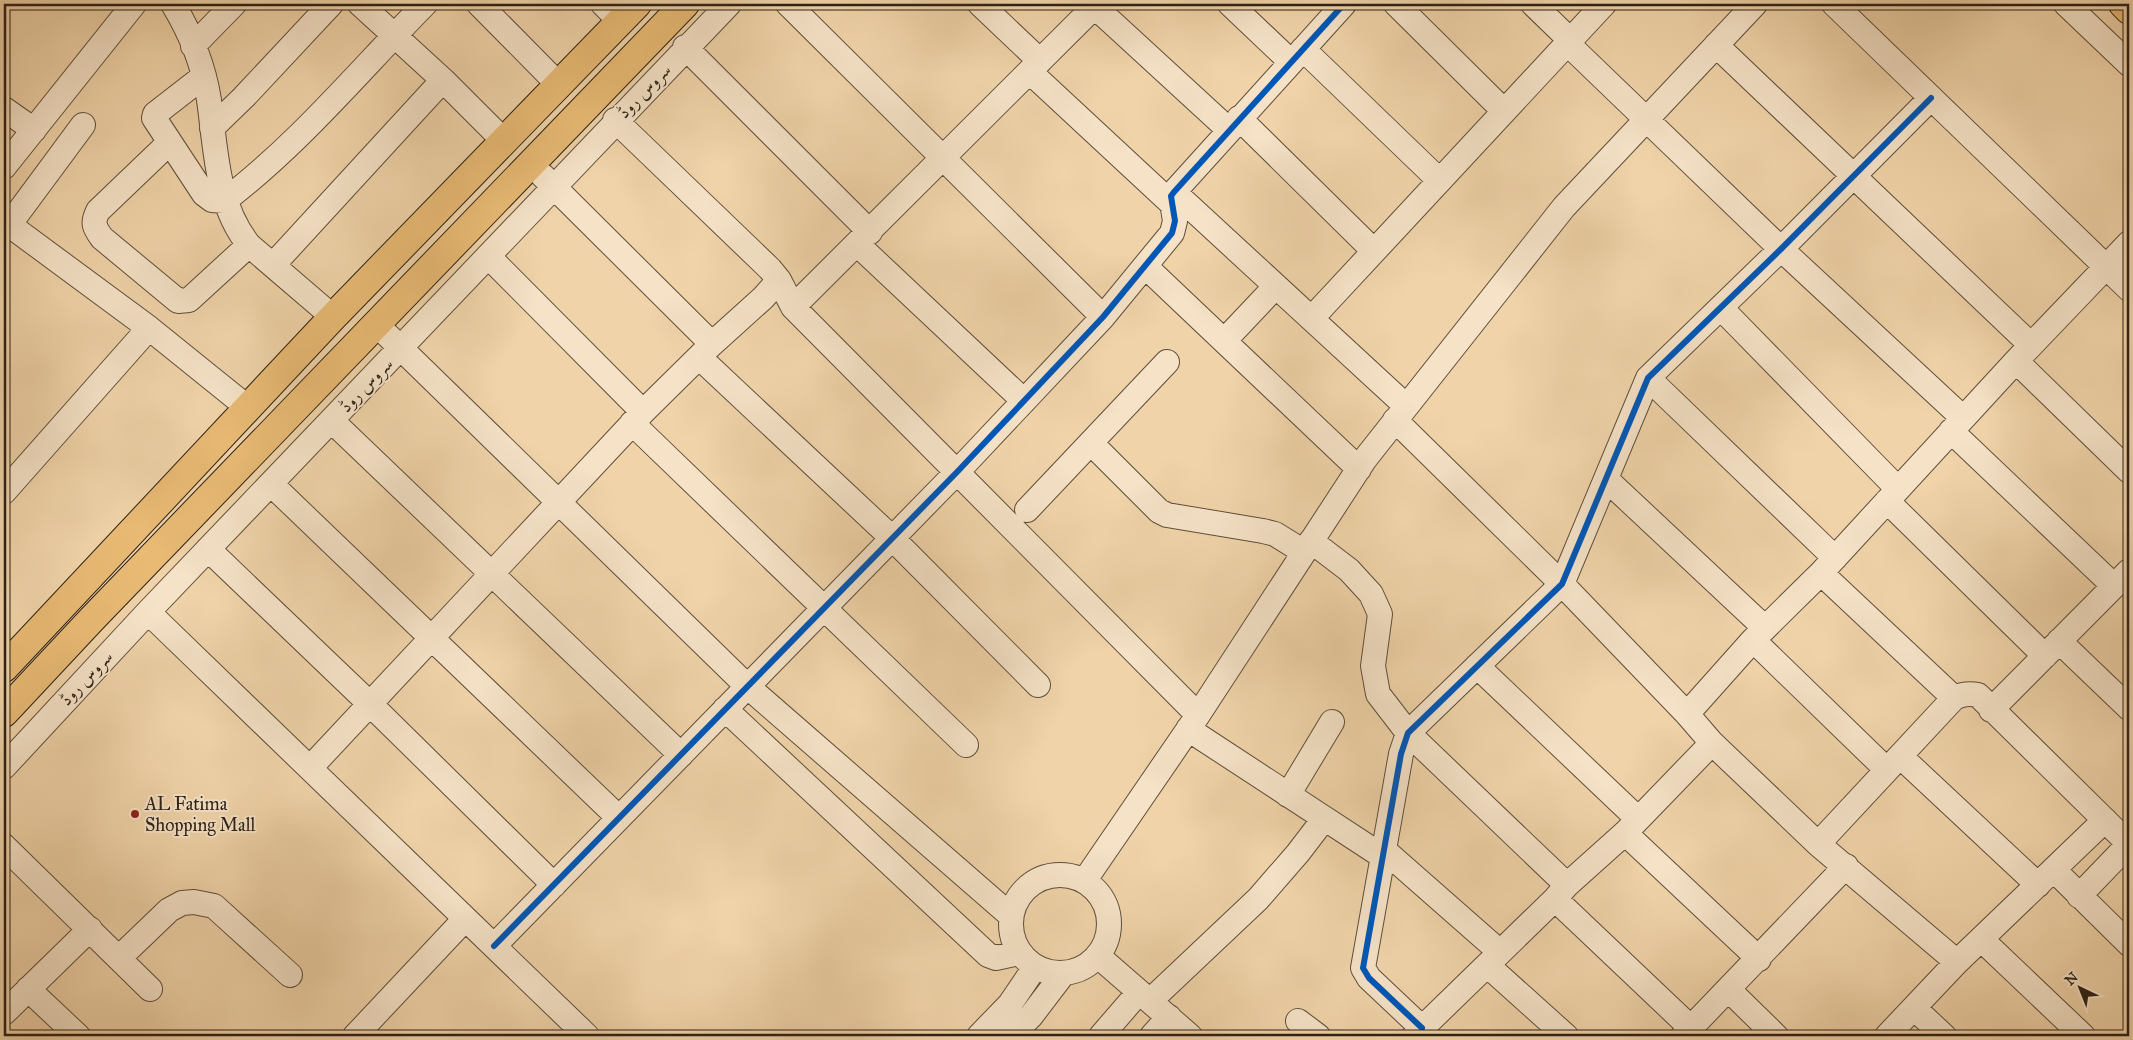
<svg xmlns="http://www.w3.org/2000/svg" width="2133" height="1040" viewBox="0 0 2133 1040" font-family="'IM FELL Great Primer',Amiri,serif">
	<style>
		.lines { fill: none; stroke-linecap: round; stroke-linejoin: round }
		.minor-casing { stroke: #5e4e3a; stroke-width: 26 }
		.major-casing { stroke: #2d2115; stroke-width: 30 }
		.minor { stroke: #f5e2c7; stroke-width: 24 }
		.major { stroke: #e8ba74; stroke-width: 28 }
		.cycleway-casing { stroke: #f5e2c7; stroke-width: 9 }
		.cycleway { stroke: #0057b8; stroke-width: 6 }
		.poi-dot { fill: #8f2418; stroke: #f5e2c7; stroke-width: 2 }
		.labels { text-anchor: middle; dominant-baseline: central; stroke-width: 4; stroke-linejoin: round; paint-order: stroke }
		.street-label { font-size: 18px; fill: #2d2115; stroke: #f5e2c7 }
		.poi-label { font-size: 18px; fill: #2d2115; stroke: #f5e2c7; text-anchor: start }
	</style>
	<rect width="100%" height="100%" fill="#f0d3a9"/>
	<filter id="stains"><feTurbulence type="fractalNoise" baseFrequency=".004" numOctaves="4"/><feColorMatrix values="0 0 0 0 .2 0 0 0 0 .09 0 0 0 0 .02 0 0 0 .5 -.17"/></filter>
	<radialGradient id="worn" r=".72"><stop offset=".6" stop-color="#630" stop-opacity="0"/><stop offset="1" stop-color="#630" stop-opacity=".3"/></radialGradient>
	<g class="lines">
		<defs>
			<path id="minor" d="M173 4C190 32 204 67 209 100 216 149 216 204 249 245L333 317
				M360 4 443 80 503 140
				M479 4 558 84
				M603 4 620 21
				M788 4 1103 317
				M980 4 1040 61
				M1230 4 1291 62
				M1396 4 1504 111
				M1533 4 1570 40
				M1834 4 2129 289
				M2066 4 2129 64
				M1094 6 1229 130
				M1567 43 1781 249 1963 418
				M1716 45 2031 345
				M193 46 234 4
				M685 47 870 232
				M1303 49 1439 180
				M1030 72 1171 203
				M204 76 155 114 154 118 204 194 212 200 224 201C299 144 359 71 425 4
				M4 109 34 130
				M1239 118 1374 251
				M615 120 770 269 779 280 793 307 1198 715
				M212 128 244 97 331 4
				M169 143 98 211C92 223 94 227 102 238L178 301 189 300 249 245
				M4 167 134 4
				M543 176 712 344
				M1174 192 1406 406
				M4 221 149 328 247 407
				M9 225 83 125
				M857 244 1024 401
				M488 256 643 412
				M273 265 443 80
				M1145 266 1359 469
				M793 307 1097 4
				M1721 308 1898 489
				M1312 318 1604 4
				M377 325 747 686 1010 915
				M1224 341 1276 286
				M699 357 892 538 1038 685
				M2016 361 2129 471
				M1648 378 1835 558
				M1395 420 1562 584 1687 714 1712 743 1818 844 1957 962
				M332 421 681 755
				M632 423 966 745
				M1951 431 2114 586
				M1091 443 1159 511 1167 515 1263 531 1275 534 1304 552
				M1606 479 1765 628
				M271 484 619 818
				M4 492 149 328
				M1887 501 2045 656
				M1027 510 1167 362
				M1311 541 1349 570 1371 594 1380 614 1373 666 1378 694 1408 733 1567 885
				M208 549 370 704 554 885
				M1821 573 1954 698
				M148 612 587 1036
				M1753 640 1887 770
				M2059 641 2129 708
				M1477 666 1638 819
				M725 709 988 955 996 958 1019 953
				M1991 710 2129 571
				M1687 714 1753 640 1821 573 2016 361 2129 243
				M1188 729 1382 856
				M1900 756 2038 885
				M4 767 148 612 729 4
				M310 768 643 412 712 344 763 298 779 280
				M1288 795 1332 722
				M1625 833 1759 959
				M1818 844 1954 698C1962 694 1968 693 1978 695L2129 844
				M4 846 150 989
				M1384 850 1500 952
				M2054 870 2129 944
				M1011 924a49 49 0 1 1 98 0a49 49 0 1 1-98 0Z
				M1085 880 1198 715 1365 459 1564 207 1755 4
				M2079 896 2129 844
				M1555 899 1691 1028
				M1981 939 2083 1036
				M494 946 958 471 1103 317 1172 233 1175 221 1171 196 1174 192 1344 4
				M1098 956 1190 1036
				M119 958 169 910 182 903 194 902 214 906 290 975
				M1487 965 1566 1036
				M28 989 78 1036
				M1729 990 1776 1036
				M1150 1001 1258 899 1298 853 1324 819
				M1914 1008 1944 1036
				M4 1013 90 929
				M1298 1021 1318 1036
				M1422 1028 1369 978 1363 968 1401 754 1408 733 1562 584 1648 378 1781 249 1931 98
				M355 1036 465 919
				M979 1036 1010 1004 1035 967
				M1011 1036 1031 1016 1063 974
				M1101 1036 1139 992
				M1152 1036 1169 1017
				M1414 1036 1555 899 1567 885 1625 833 1712 743
				M1683 1036 1846 866
				M1887 1036 1957 962 2105 820"/>
			<path id="major" d="M2123 4 2129 10
				M4 668 333 317 637 4
				M4 713 92 619 685 4"/>
		</defs>
		<use href="#minor" class="minor-casing"/>
		<use href="#major" class="major-casing"/>
		<use href="#minor" class="minor"/>
		<use href="#major" class="major"/>
		<defs>
			<path id="cycleway" d="M494 946 958 471 1103 317 1172 233 1175 221 1171 196 1174 192 1344 4
				M1422 1028 1369 978 1363 968 1401 754 1408 733 1562 584 1648 378 1781 249 1931 98"/>
		</defs>
		<use href="#cycleway" class="cycleway-casing"/>
		<use href="#cycleway" class="cycleway"/>
	</g>
	<circle class="poi-dot" cx="135" cy="814" r="5"/>
	<g class="labels">
		<g class="street-label">
			<text transform="translate(644 91) rotate(-46)">سروس روڈ</text>
			<text transform="translate(366 385) rotate(-46)">سروس روڈ</text>
			<text transform="translate(86 678) rotate(-47)">سروس روڈ</text>
		</g>
		<g class="poi-label">
			<text x="145" y="804">AL Fatima<tspan x="145" dy="21">Shopping Mall</tspan></text>
		</g>
	</g>
	<rect width="2133" height="1040" fill="none" stroke="#f0d3a9" stroke-width="20"/>
	<rect x="5" y="5" width="2123" height="1030" fill="none" stroke="#2d2115" stroke-width="2.5"/>
	<rect x="10" y="10" width="2113" height="1020" fill="none" stroke="#2d2115"/>
	<g transform="translate(2080 988) rotate(317)" stroke="#f5e2c7" stroke-width="4" paint-order="stroke">
	<path d="M0-4L9 19L0 12L-9 19Z" fill="#2d2115"/>
	<text y="-8" font-size="14" font-weight="bold" text-anchor="middle" fill="#2d2115">N</text>
	</g>
	<rect width="100%" height="100%" filter="url(#stains)"/>
	<rect width="100%" height="100%" fill="url(#worn)"/>
</svg>
